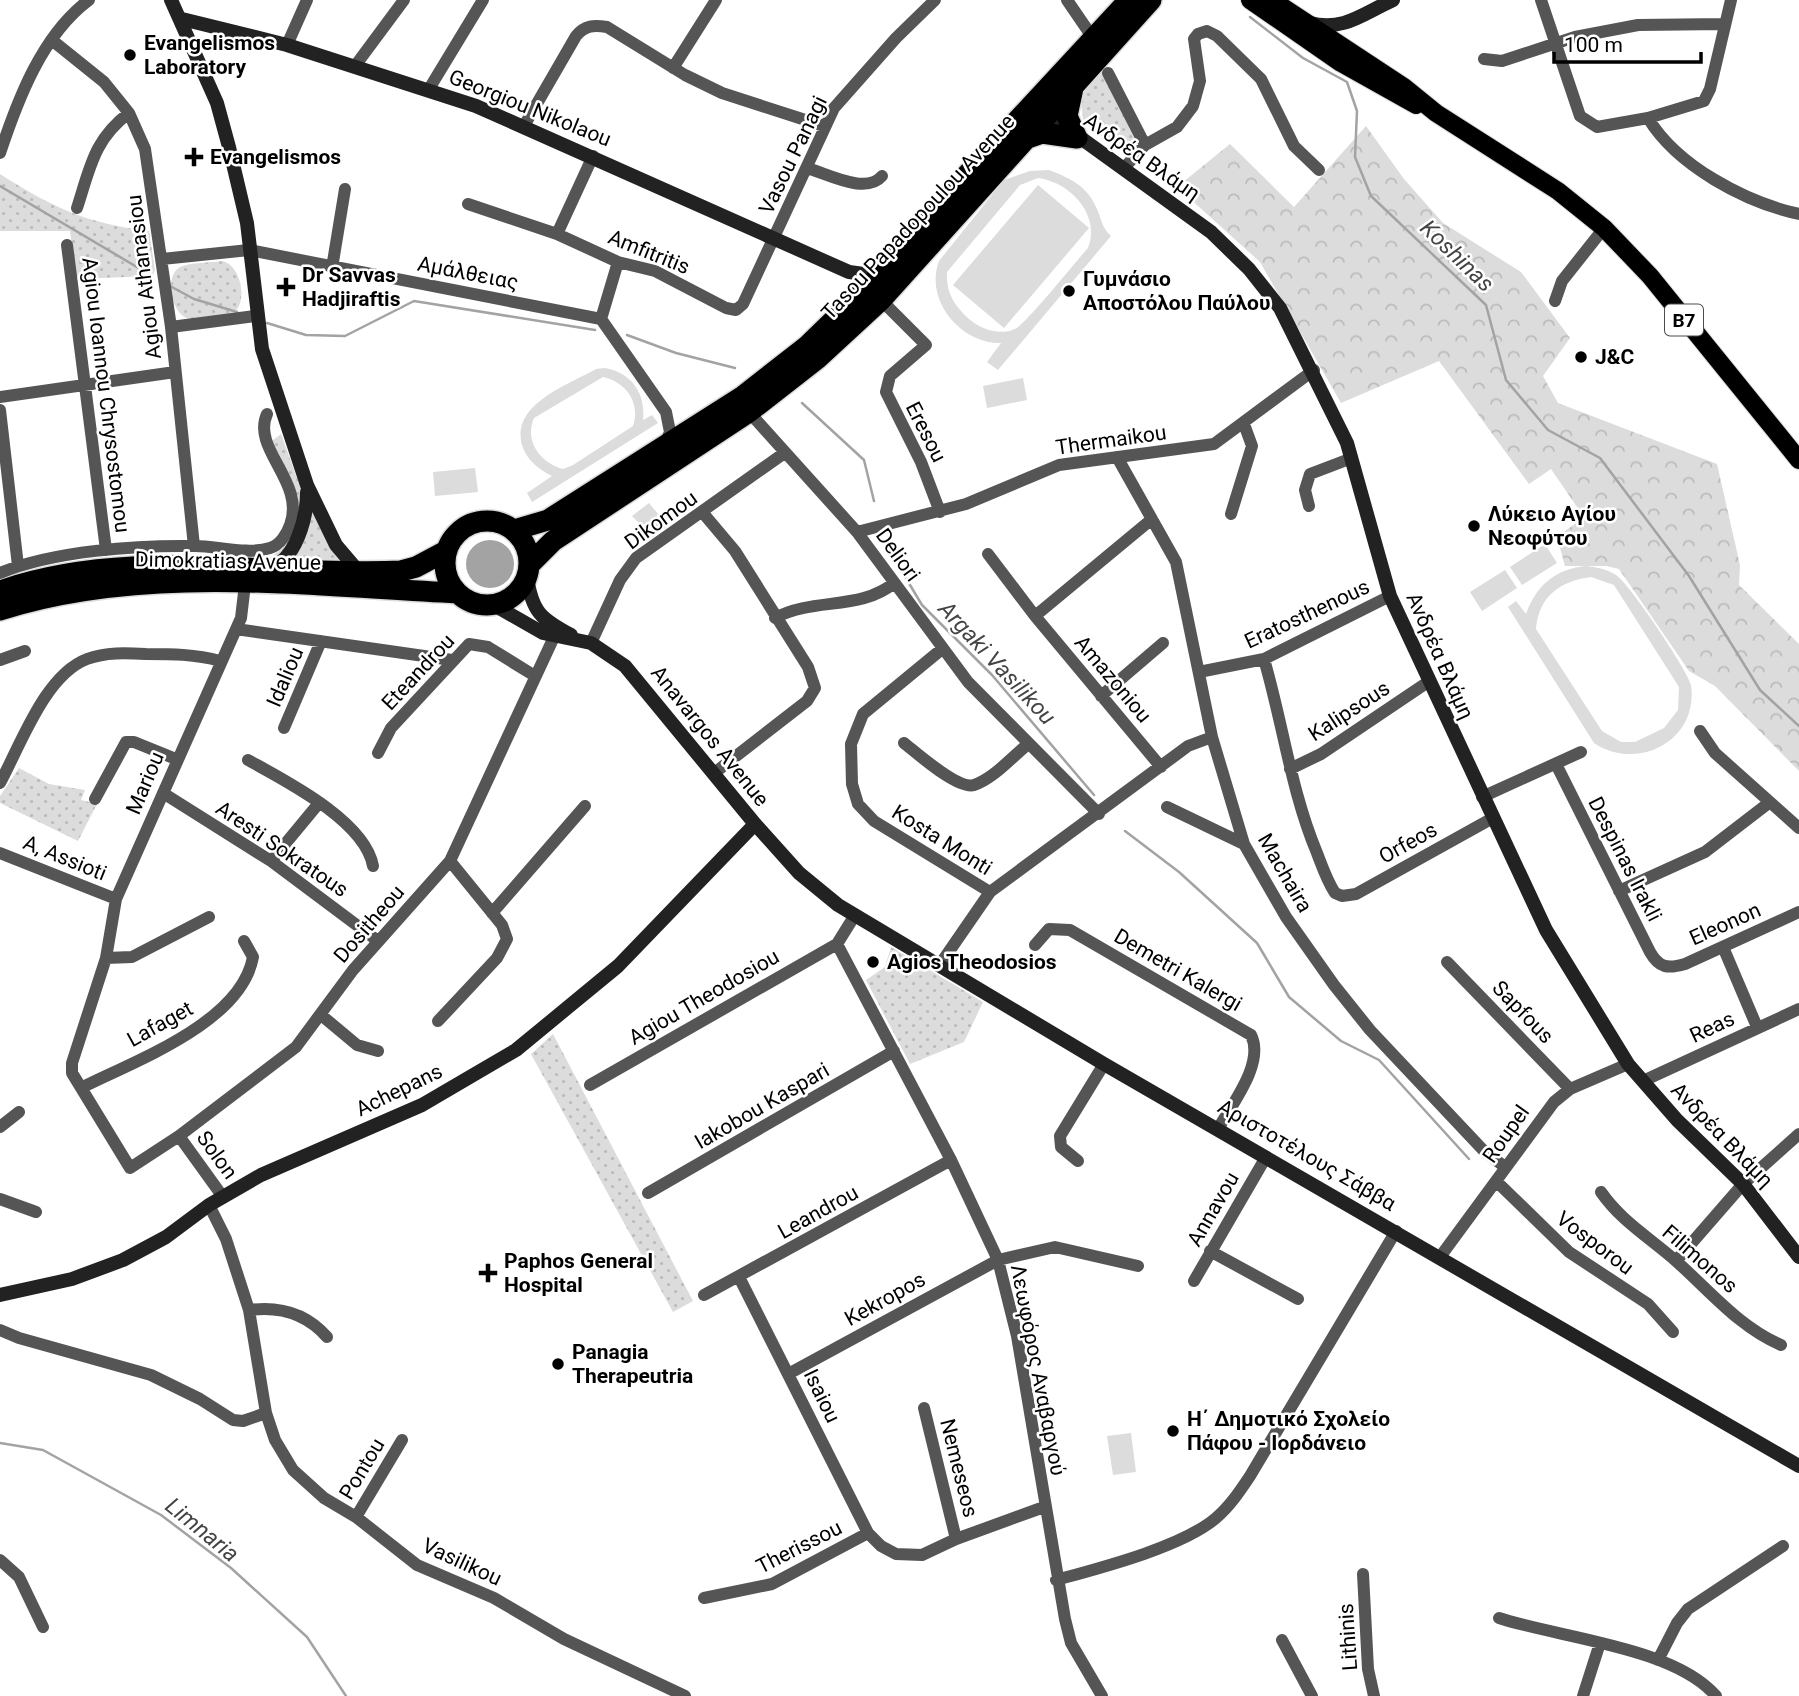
<svg xmlns="http://www.w3.org/2000/svg" width="1799" height="1696" viewBox="0 0 1799 1696" font-family="Roboto,sans-serif">
	<style>
		.forest { fill: url(#forest-crowns) }
		.park { fill: url(#park-dots) }
		.pitch { fill: #dcdcdc; fill-rule: evenodd }
		.water { fill: #a3a3a3 }
		.lines { fill: none; stroke-linecap: round; stroke-linejoin: round }
		.stream { stroke: #a3a3a3; stroke-width: 2.5 }
		.primary-casing { stroke: #dbdbdb; stroke-width: 20 }
		.highway-casing { stroke: #dbdbdb; stroke-width: 24 }
		.street { stroke: #555; stroke-width: 12 }
		.secondary { stroke: #222; stroke-width: 14 }
		.primary { stroke: #000; stroke-width: 18 }
		.highway { stroke: #000; stroke-width: 21 }
		.poi-dot { fill: #000; stroke: #fff; stroke-width: 2.5 }
		.labels { text-anchor: middle; dominant-baseline: central; stroke-width: 5; stroke-linejoin: round; paint-order: stroke }
		.shield { fill: #fff; stroke: #4c4c4c; stroke-width: 2 }
		.shield-label { font-size: 19px; font-weight: bold; fill: #000 }
		.poi-label { font-size: 21px; font-weight: bold; fill: #000; stroke: #fff; text-anchor: start }
		.street-label { font-size: 21px; fill: #000; stroke: #fff }
		.water-label { font-size: 23px; font-style: italic; fill: #444; stroke: #fff }
	</style>
	<defs>
		<pattern id="forest-crowns" width="20" height="18" patternUnits="userSpaceOnUse" patternTransform="scale(1.75)"><rect width="20" height="18" fill="#dcdcdc"/><path d="M2 6a3 3 0 1 1 6 0M12 15a3 3 0 1 1 6 0" fill="none" stroke="#bbb"/></pattern>
		<pattern id="park-dots" width="8" height="8" patternUnits="userSpaceOnUse" patternTransform="scale(1.75)"><rect width="8" height="8" fill="#dcdcdc"/><path d="M2 2h.1M6 6h.1" fill="none" stroke="#bbb" stroke-width="1.8" stroke-linecap="round"/></pattern>
	</defs>
	<rect width="100%" height="100%" fill="#fff"/>
	<path class="forest" d="M1366 126 1404 179 1443 223 1521 272 1570 338 1543 376 1558 403 1717 464 1740 565 1739 585 1799 644V771L1715 686 1689 671 1619 569 1606 566H1565L1557 537 1584 517 1551 469 1529 484 1439 361 1341 403 1260 262 1177 187 1230 144 1294 207Z"/>
	<path class="park" d="M1101 70 1136 138 1117 150 1083 119 1080 95Z
		M0 174C54 208 85 223 149 231L155 270 152 276 76 279 70 231H0Z
		M222 261C242 265 248 304 233 313 225 318 201 319 191 319 172 318 163 276 180 267 191 262 210 263 222 261Z
		M281 434 297 478 345 565H259L283 548 296 519 272 441Z
		M19 768 49 784 85 790 81 800 97 804 78 841 0 803V796Z
		M891 947 983 1002 964 1042 910 1064 866 980 885 967Z
		M553 1034 693 1301 673 1312 531 1054Z"/>
	<path class="pitch" d="M1049 170C1070 178 1087 186 1096 207 1102 219 1101 227 1111 236L998 370 987 362 1001 343C961 344 924 300 939 261L1004 180 1030 171ZM1038 178C1070 182 1101 215 1088 248 1076 261 1026 324 1015 329 1000 336 980 329 969 319 954 305 946 293 947 272L1020 185Z
		M1038 185 1089 228 1004 328 953 285Z
		M604 368C631 372 646 393 643 420L652 415 658 423 532 502 527 493 552 476C539 470 526 459 522 445 511 404 568 385 596 369ZM603 377C626 382 641 403 633 426L573 465 563 469C540 463 524 441 534 418Z
		M1023 378 1027 400 987 408 983 386Z
		M475 468 478 492 435 496 433 472Z
		M649 503 668 526 647 541 640 524 632 516Z
		M1545 544 1557 563 1522 585 1510 567Z
		M1586 566C1596 567 1607 569 1616 575 1629 583 1688 671 1691 685 1699 741 1637 772 1594 743L1508 607 1516 601 1526 614C1536 586 1555 569 1586 566ZM1591 577 1614 585 1679 687 1678 710 1664 728 1635 742H1621L1602 731 1536 629C1539 596 1560 581 1591 577Z
		M1505 570 1517 588 1482 611 1470 592Z
		M1131 1433 1136 1472 1113 1475 1107 1436Z"/>
	<path class="water" d="M466 564a24 24 0 1 1 48 0a24 24 0 1 1-48 0Z"/>
	<g class="lines">
		<path class="stream" d="M1250 17 1303 58 1347 82 1357 111 1355 157 1371 196 1486 305 1506 380 1548 430 1600 458 1689 576 1760 690 1799 726
			M0 186 147 273
			M170 286 194 299 237 312
			M267 323 306 335 345 336 414 301 595 330
			M627 335 676 353 735 368
			M802 403 864 460 874 501
			M886 545 922 605 992 675 1094 795
			M1125 831 1179 872 1257 943 1289 997 1341 1041 1379 1060 1469 1159
			M0 1443 43 1450 161 1515 231 1568 307 1637 346 1696"/>
		<defs>
			<path id="primary" d="M1250 0 1341 63 1416 105
				M1272 0 1404 87 1436 113 1558 191 1604 228 1650 276 1799 460"/>
			<path id="highway" d="M1073 88 1067 116 1077 138
				M1022 140 1042 133 1077 138
				M445 563a42 42 0 1 1 84 0a42 42 0 1 1-84 0Z
				M514 530 548 520 743 396 807 346 879 276 951 192 1129 0
				M529 565 553 541 749 412 817 359 881 300 1151 0
				M0 591C130 546 266 577 401 571L416 567 446 551
				M0 610C144 564 307 586 457 593"/>
		</defs>
		<use href="#primary" class="primary-casing"/>
		<use href="#highway" class="highway-casing"/>
		<path class="street" d="M1067 0 1093 38
			M1541 0 1580 116 1597 127 1648 118 1704 101 1710 89 1731 0
			M53 41 104 82 129 113 145 149 171 327 194 546
			M287 45 307 0
			M1484 59 1502 61 1575 37 1638 25 1723 24
			M355 66 404 0
			M673 68 716 0
			M1108 73 1145 145
			M429 89 483 0
			M1648 118C1677 166 1745 202 1799 214
			M524 126 576 36C585 25 594 25 607 27L685 75 722 93 824 126
			M0 153C18 99 42 35 89 0
			M807 168C828 174 866 195 882 176
			M1124 168 1145 145 1177 127 1193 106 1200 81 1194 39 1198 34 1207 31 1217 36 1261 79 1294 146 1319 170
			M468 204 557 234 618 262 655 271 726 308 736 310 743 304 834 108 896 38 935 0
			M77 208C90 168 94 139 129 113
			M557 234 593 156
			M67 245 106 550
			M162 259 249 250 601 319 666 412 670 432 665 445
			M332 268 345 189
			M881 300 926 345 890 376 886 392 921 462 940 512
			M1555 301 1562 281 1604 228
			M601 319 618 262
			M171 327 255 316
			M0 397 175 372
			M0 410 18 566
			M749 412 857 532 968 682 1099 814
			M1117 457 1176 562 1212 737 1244 844 1286 917 1334 985 1370 1030 1484 1151 1505 1167
			M1309 506 1305 490 1310 474 1352 458
			M703 513 735 551 808 667 815 688 807 701 713 774
			M1231 514 1252 446 1244 424
			M857 532 966 504 1059 465 1214 444 1314 370
			M988 554 1035 616 1161 767
			M0 573C53 551 137 545 195 546 217 546 248 555 270 548 280 545 287 534 290 525 306 482 251 449 267 414
			M245 584 241 618 116 899 106 958 72 1063V1073L130 1168 179 1136 296 1047 353 970 450 861 554 637
			M1035 616 1152 519
			M775 618C814 597 860 611 894 583
			M236 629 452 660
			M591 643 620 580 636 558 783 454
			M942 649 863 714 851 744 852 784 858 804 874 821 990 892
			M1264 659C1283 724 1291 791 1317 853 1322 866 1327 881 1335 893L1342 896 1356 894 1491 819
			M0 660 25 651
			M1199 672 1264 659 1390 596
			M1101 696 1163 643
			M284 728 321 641
			M1700 731 1715 753 1799 828
			M904 743C918 754 958 790 974 785 993 779 1012 757 1027 745
			M378 753 391 728 469 644 488 647 535 676
			M248 760C286 781 365 821 373 866
			M1556 764 1650 952C1659 968 1668 969 1685 964L1799 912
			M1290 769 1321 754 1428 682
			M0 783C21 744 45 675 87 659 106 652 126 653 146 654 171 654 195 654 220 661
			M163 793 271 861 378 941
			M1482 797 1581 752
			M95 799 126 742H134L176 759
			M1167 807 1244 844
			M0 853 116 899
			M271 861 319 803
			M1619 891 1705 852 1770 802
			M492 913 585 806
			M837 944 951 1160 998 1260 1017 1336 1065 1619 1071 1643 1102 1696
			M1035 945 1049 929 1070 930 1251 1035C1265 1063 1232 1104 1218 1129
			M1723 947 1757 1027
			M106 958 132 957 209 917
			M1447 962 1570 1089
			M939 966 990 892 1188 746 1212 737
			M321 1015 357 1045 378 1051
			M438 1021 497 958 507 939 502 925 450 861
			M1643 1081 1799 1009
			M590 1085 837 944 855 915
			M81 1088C134 1061 241 1023 253 957L244 941
			M0 1127 19 1112
			M179 1136 223 1197
			M1078 1161 1061 1147 1060 1136 1104 1064
			M1496 1181 1569 1252 1648 1304 1673 1332
			M1601 1192C1621 1221 1650 1238 1676 1261 1710 1291 1739 1327 1781 1345
			M648 1193 894 1051
			M0 1199 36 1212
			M209 1205 226 1239 249 1310 266 1413 275 1440 293 1470 324 1498 356 1517 417 1565 494 1598 564 1639 685 1696
			M1210 1251 1298 1299
			M1440 1257 1554 1102 1570 1089 1628 1064
			M1676 1261 1743 1184 1799 1134
			M739 1277 868 1533 881 1546 896 1554 922 1555 956 1539 1044 1507
			M1194 1281 1266 1157
			M704 1295 951 1160
			M249 1310C279 1306 306 1313 327 1337
			M0 1330 19 1338 151 1375 200 1399 233 1420 243 1421 266 1413
			M790 1373 998 1260 1055 1247 1138 1266
			M924 1408 956 1539
			M356 1517 402 1440
			M0 1560 19 1577 43 1627
			M1363 1574 1368 1669 1374 1696
			M1056 1580C1100 1568 1182 1547 1216 1518 1230 1506 1240 1491 1250 1476L1396 1231
			M704 1598 772 1584 868 1533
			M1499 1618C1560 1638 1674 1647 1716 1696
			M1282 1640 1312 1696
			M1658 1660 1677 1623 1688 1609 1783 1546
			M1583 1696 1600 1643"/>
		<path class="secondary" d="M171 0 217 103 229 147 247 223 262 349 307 485 336 545 359 572
			M182 19 287 45 476 106 849 272 879 276
			M1310 23C1343 32 1364 13 1393 0
			M1042 110 1211 232 1249 269 1280 308 1347 443 1390 596 1546 930 1628 1064 1677 1120 1743 1184 1799 1257
			M268 568C296 562 307 517 307 492
			M527 577C532 612 541 619 571 635
			M494 605 543 633 591 643 625 666 755 824 799 873 838 905 1104 1064 1799 1466
			M0 1295 72 1279 123 1260 166 1237 209 1205 261 1175 422 1105 516 1050 618 966 755 824"/>
		<use href="#primary" class="primary"/>
		<use href="#highway" class="highway"/>
	</g>
	<g class="poi-dot">
		<circle cx="130" cy="55" r="7"/>
		<path d="M190.5 146.5h7v7h7v7h-7v7h-7v-7h-7v-7h7z"/>
		<path d="M282.5 276.5h7v7h7v7h-7v7h-7v-7h-7v-7h7z"/>
		<circle cx="1069" cy="291" r="7"/>
		<circle cx="1581" cy="357" r="7"/>
		<circle cx="1474" cy="526" r="7"/>
		<circle cx="873" cy="962" r="7"/>
		<path d="M484.5 1262.5h7v7h7v7h-7v7h-7v-7h-7v-7h7z"/>
		<circle cx="558" cy="1364" r="7"/>
		<circle cx="1173" cy="1431" r="7"/>
	</g>
	<g class="labels">
		<rect class="shield" x="1665" y="304.5" width="38" height="31" rx="5"/>
		<g class="shield-label">
			<text x="1684" y="320">B7</text>
		</g>
		<g class="poi-label">
			<text x="144" y="43">Evangelismos<tspan x="144" dy="24">Laboratory</tspan></text>
			<text x="210" y="157">Evangelismos</text>
			<text x="302" y="275">Dr Savvas<tspan x="302" dy="24">Hadjiraftis</tspan></text>
			<text x="1083" y="279">Γυμνάσιο<tspan x="1083" dy="24">Αποστόλου Παύλου</tspan></text>
			<text x="1595" y="357">J&amp;C</text>
			<text x="1488" y="514">Λύκειο Αγίου<tspan x="1488" dy="24">Νεοφύτου</tspan></text>
			<text x="887" y="962">Agios Theodosios</text>
			<text x="504" y="1261">Paphos General<tspan x="504" dy="24">Hospital</tspan></text>
			<text x="572" y="1352">Panagia<tspan x="572" dy="24">Therapeutria</tspan></text>
			<text x="1187" y="1419">Η΄ Δημοτικό Σχολείο<tspan x="1187" dy="24">Πάφου - Ιορδάνειο</tspan></text>
		</g>
		<g class="street-label">
			<text transform="translate(530 108) rotate(22)">Georgiou Nikolaou</text>
			<text transform="translate(793 155) rotate(-64)">Vasou Panagi</text>
			<text transform="translate(1142 157) rotate(35)">Ανδρέα Βλάμη</text>
			<text transform="translate(918 217) rotate(-47)">Tasou Papadopoulou Avenue</text>
			<text transform="translate(649 252) rotate(22)">Amfitritis</text>
			<text transform="translate(468 273) rotate(11)">Αμάλθειας</text>
			<text transform="translate(144 277) rotate(-97)">Agiou Athanasiou</text>
			<text transform="translate(106 395) rotate(83)">Agiou Ioannou Chrysostomou</text>
			<text transform="translate(926 432) rotate(63)">Eresou</text>
			<text transform="translate(1111 440) rotate(-8)">Thermaikou</text>
			<text transform="translate(661 520) rotate(-36)">Dikomou</text>
			<text transform="translate(898 555) rotate(54)">Deliori</text>
			<text transform="translate(228 561) rotate(1)">Dimokratias Avenue</text>
			<text transform="translate(1307 614) rotate(-25)">Eratosthenous</text>
			<text transform="translate(1440 656) rotate(66)">Ανδρέα Βλάμη</text>
			<text transform="translate(418 672) rotate(-47)">Eteandrou</text>
			<text transform="translate(285 677) rotate(-67)">Idaliou</text>
			<text transform="translate(1113 679) rotate(50)">Amazoniou</text>
			<text transform="translate(1349 711) rotate(-33)">Kalipsous</text>
			<text transform="translate(710 736) rotate(51)">Anavargos Avenue</text>
			<text transform="translate(145 783) rotate(-67)">Mariou</text>
			<text transform="translate(942 840) rotate(32)">Kosta Monti</text>
			<text transform="translate(1408 843) rotate(-29)">Orfeos</text>
			<text transform="translate(282 849) rotate(34)">Aresti Sokratous</text>
			<text transform="translate(65 858) rotate(22)">A, Assioti</text>
			<text transform="translate(1625 859) rotate(63)">Despinas Irakli</text>
			<text transform="translate(1285 873) rotate(60)">Machaira</text>
			<text transform="translate(369 924) rotate(-49)">Dositheou</text>
			<text transform="translate(1725 924) rotate(-24)">Eleonon</text>
			<text transform="translate(1178 970) rotate(30)">Demetri Kalergi</text>
			<text transform="translate(704 997) rotate(-30)">Agiou Theodosiou</text>
			<text transform="translate(1523 1012) rotate(46)">Sapfous</text>
			<text transform="translate(160 1024) rotate(-29)">Lafaget</text>
			<text transform="translate(1712 1027) rotate(-25)">Reas</text>
			<text transform="translate(399 1090) rotate(-26)">Achepans</text>
			<text transform="translate(762 1106) rotate(-30)">Iakobou Kaspari</text>
			<text transform="translate(1506 1134) rotate(-55)">Roupel</text>
			<text transform="translate(1722 1135) rotate(46)">Ανδρέα Βλάμη</text>
			<text transform="translate(217 1155) rotate(54)">Solon</text>
			<text transform="translate(1307 1155) rotate(30)">Αριστοτέλους Σάββα</text>
			<text transform="translate(1213 1209) rotate(-60)">Annavou</text>
			<text transform="translate(818 1212) rotate(-29)">Leandrou</text>
			<text transform="translate(1595 1243) rotate(37)">Vosporou</text>
			<text transform="translate(1700 1259) rotate(41)">Filimonos</text>
			<text transform="translate(885 1299) rotate(-29)">Kekropos</text>
			<text transform="translate(1038 1370) rotate(79)">Λεωφόρος Αναβαργού</text>
			<text transform="translate(822 1396) rotate(64)">Isaiou</text>
			<text transform="translate(959 1468) rotate(76)">Nemeseos</text>
			<text transform="translate(362 1469) rotate(-59)">Pontou</text>
			<text transform="translate(799 1547) rotate(-27)">Therissou</text>
			<text transform="translate(462 1562) rotate(25)">Vasilikou</text>
			<text transform="translate(1348 1637) rotate(-94)">Lithinis</text>
		</g>
		<g class="water-label">
			<text transform="translate(1457 256) rotate(44)">Koshinas</text>
			<text transform="translate(997 663) rotate(47)">Argaki Vasilikou</text>
			<text transform="translate(202 1530) rotate(39)">Limnaria</text>
		</g>
	</g>
	<path d="M1554 52v10h147v-10" fill="none" stroke="#000000" stroke-width="3.5"/>
	<text x="1564" y="52" font-size="21" fill="#000000" stroke="#ffffff" stroke-width="5" paint-order="stroke">100 m</text>
</svg>
